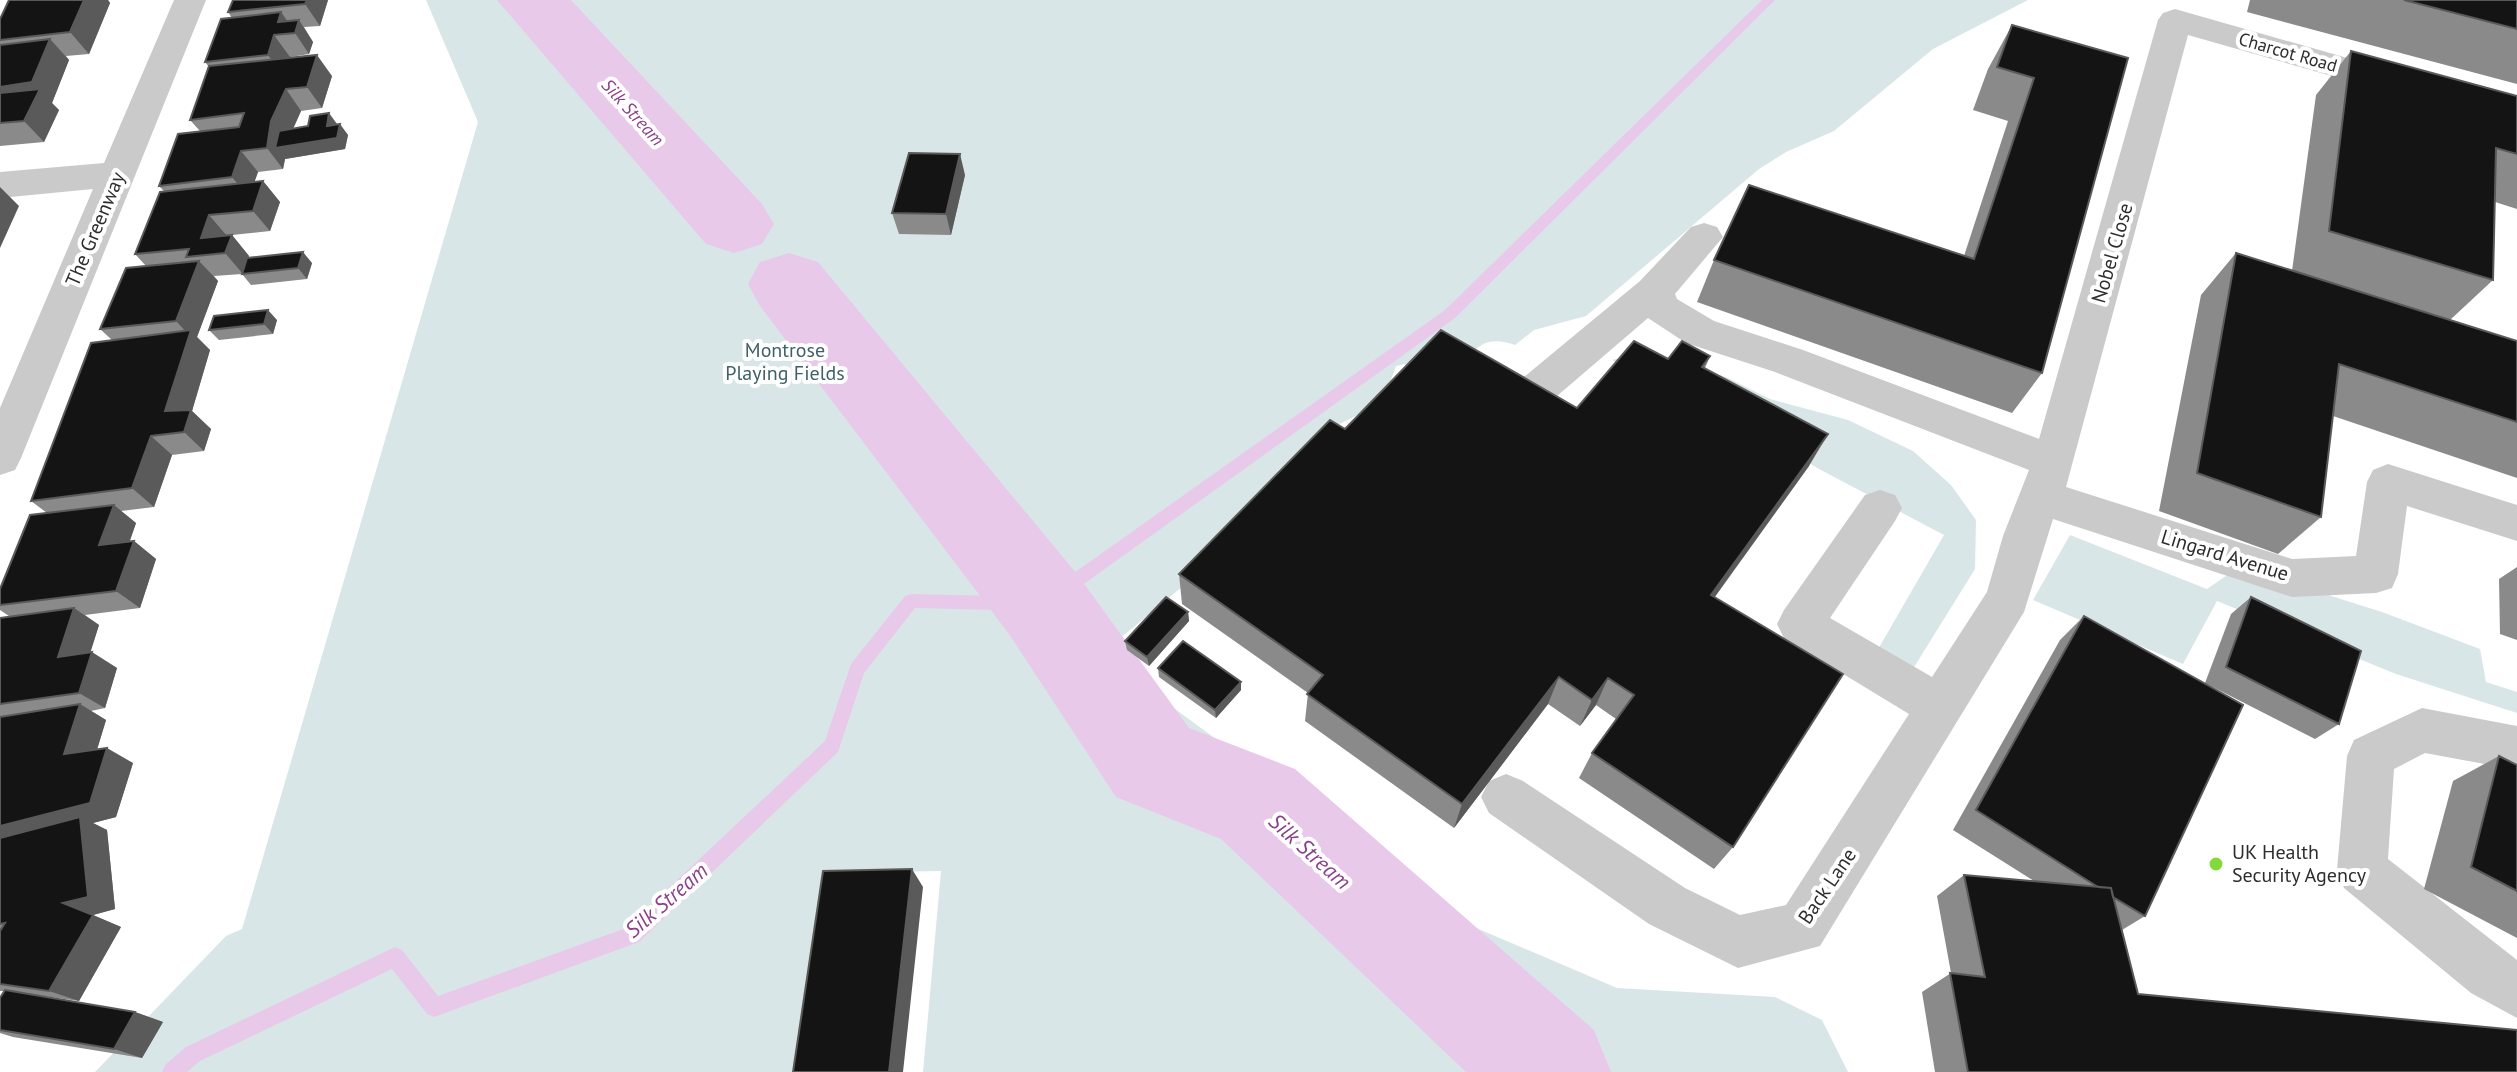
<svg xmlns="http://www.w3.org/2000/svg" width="2517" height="1072" viewBox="0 0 2517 1072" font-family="'PT Sans',sans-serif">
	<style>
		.green { fill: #d9e6e7 }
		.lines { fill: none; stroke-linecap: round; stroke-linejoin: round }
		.stream { fill: #e9c9e9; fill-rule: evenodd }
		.river { fill: #e9c9e9; fill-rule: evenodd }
		.minor { fill: #cacaca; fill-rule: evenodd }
		.wall { fill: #8a8a8a }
		.shaded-wall { fill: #5a5a5a }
		.building { fill: #141414; stroke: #5a5a5a; stroke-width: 2 }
		.poi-dot { fill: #82da3a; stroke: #fff; stroke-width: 3 }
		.labels { text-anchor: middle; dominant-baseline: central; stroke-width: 8; stroke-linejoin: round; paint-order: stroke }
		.far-street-label { font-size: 18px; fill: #2d2d2d; stroke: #fff }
		.far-water-label { font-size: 18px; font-style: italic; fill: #8a4189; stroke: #fff }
		.street-label { font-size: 20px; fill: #2d2d2d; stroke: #fff }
		.park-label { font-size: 20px; fill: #3e6066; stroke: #fff }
		.poi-label { font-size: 20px; fill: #2d2d2d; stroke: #fff; text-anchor: start }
		.water-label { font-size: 22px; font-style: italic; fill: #8a4189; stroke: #fff }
	</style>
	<rect width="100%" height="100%" fill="#fff"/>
	<path class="green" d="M426 0H2028L1933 49 1834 131 1786 152 1759 169 1586 316 1534 330 1515 345C1477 331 1467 359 1447 387L1405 364 1396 366 1383 402 1324 432 1252 529 1107 649 1167 703 1239 756 1295 808 1453 918 1617 988 1775 997 1822 1020 1848 1072H923L941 871 824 873 798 1072H95L226 936 242 929 478 122Z
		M1647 352 1726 377 1770 399 1848 420 1913 451 1951 485 1976 520 1975 569 1911 672 1877 651 1944 535 1819 469 1700 400 1652 383 1612 360Z
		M2070 535 2207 589 2239 567 2382 612 2480 649 2486 682 2517 692V713L2396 674 2217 601 2183 664 2033 600Z"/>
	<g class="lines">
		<path class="stream" d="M1762 0H1775L1455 318 1049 609 1043 611 915 608 864 673 838 752 639 942 434 1017 427 1014 392 969 200 1061 187 1072H162L165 1065 186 1047 395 947 402 950 438 996 626 928 825 741 851 664 905 596 911 594 1040 597 1445 310Z"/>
		<path class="river" d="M497 0H571L762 204 774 224 762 244 734 253 706 244Z
			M789 253 818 262 1077 574 1189 728 1295 769 1594 1030 1611 1072H1466L1221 839 1116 797 1009 634 760 306 748 284 760 262Z"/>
		<path class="minor" d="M174 0H206L21 458 15 470 0 475V408L93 189 0 198V172L104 163Z
			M2175 9 2407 75 2412 83 2407 91 2395 94 2188 35 2066 487 2292 559 2356 556 2367 482 2373 470 2388 464 2517 505V541L2407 506 2398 574 2392 588 2376 593 2292 597 2053 519 2024 612 1820 946 1738 968 1649 924 1489 813 1481 797 1489 781 1506 774 1523 781 1685 888 1740 915 1786 905 1909 714 1784 638 1777 624 1784 610 1865 495 1880 490 1895 495 1902 508 1895 521 1830 618 1932 677 1987 592 2003 536 2029 470 1775 372 1686 343 1648 318 1543 408 1528 413 1513 408 1507 397 1513 386 1640 281 1691 227 1704 223 1717 227 1723 237 1675 294 1677 299 1714 321 1803 350 2039 439 2158 20 2163 13Z
			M2422 708 2517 726V770L2425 753 2394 769 2388 859 2517 960V1018L2471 993 2344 888 2337 870 2347 756 2354 740Z"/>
	</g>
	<path class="wall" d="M9 0H108L110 3 89 54 66 56 69 60 52 103 59 110 44 142 0 146V19Z
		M233 0H328L320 26 304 27 313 42 309 54 290 57 289 58 332 76 322 108 301 111 293 129 337 125 348 135 345 149 285 159 283 169 258 172 254 182 263 181 280 202 270 231 232 235 249 256 248 258 312 263 307 279 251 285 242 274 214 276 218 281 197 337 210 350 192 411 211 429 204 451 172 455 154 507 121 511 136 523 130 541H134L156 559 140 608 85 615 99 625 90 652 117 668 105 708 91 711 106 720 97 750 133 763 116 817 93 823 107 830 115 909 93 915 121 927 79 1001 36 995 135 1012 163 1022 142 1058 13 1037 0 1033V998L5 991H0V618L9 616 0 610V589L47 513 31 501 112 340 100 329 146 266 135 254 164 191 159 186 200 131 190 120 209 67 205 62 232 18 228 12Z
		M2250 0H2517V84L2247 12Z
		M2012 25 2128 58 2042 373 2012 413 1697 302 1714 260 1964 256 2008 121 1973 110 1988 69Z
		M2351 51 2517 96V209L2495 202 2493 280 2450 320 2517 341V478L2333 416 2321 517 2278 554 2159 511 2201 295 2236 253 2292 271 2316 95Z
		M965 175 951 235 899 234 892 213Z
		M277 320 273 334 219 340 209 330Z
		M1710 356 1705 368 1809 466 1715 597 1733 847 1714 869 1579 778 1592 753 1616 719 1596 705 1580 726 1548 704 1454 828 1305 721 1308 693 1182 604 1179 574 1345 429 1577 408 1668 359Z
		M2517 567V640L2500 634 2499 579Z
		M2251 597 2339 724 2315 739 2205 683 2231 614Z
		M1188 612 1189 621 1149 666 1127 650 1125 641Z
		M2084 616 2145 916 2122 930 2138 994 2517 1072H1935L1922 992 1951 973 1937 896 1964 875 2034 881 1953 830 2060 640Z
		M1158 668 1241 682V690L1216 718 1159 677Z
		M2499 756 2517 765V938L2424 889 2453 781Z"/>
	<path class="shaded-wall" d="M84 0H108L110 3 89 54 70 32Z
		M306 0H328L320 26 305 4Z
		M281 12 295 32 299 20 313 42 309 54 295 33 278 22Z
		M274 35 290 57 283 77 268 55Z
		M50 39 69 60 52 103 59 110 44 142 24 121 0 110V87Z
		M317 55 332 76 322 108 307 87Z
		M286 89 301 111 287 142 340 124 348 135 345 149 285 159 283 169 267 148 271 121Z
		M329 113 337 124 327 126Z
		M241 151 258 172 249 198 232 177Z
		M960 154 965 175 951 235 946 214Z
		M263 181 280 202 270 231 253 211Z
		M0 187 19 206 0 248Z
		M209 215 227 236 201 238Z
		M232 235 249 256 243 274 225 253Z
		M303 252 312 263 307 279 298 268Z
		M199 261 218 281 197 337 210 350 192 411 211 429 204 451 184 432 165 411 189 335 176 321Z
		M268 310 277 320 273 334 264 324Z
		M1828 434 1809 466 1695 624 1711 595Z
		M151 436 172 455 154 507 132 488Z
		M114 505 136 523 122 562 99 545Z
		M134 541 156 559 140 608 116 591Z
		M74 608 99 625 84 673 58 657Z
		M1188 612 1189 621 1149 666 1147 657Z
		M92 652 117 668 105 708 79 693Z
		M1559 677 1548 704 1454 828 1462 804Z
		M1608 678 1596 705 1580 726 1592 700Z
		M1241 682V690L1216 718 1215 710Z
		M80 704 106 720 91 769 64 754Z
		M107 748 133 763 116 817 93 823 107 830 115 909 93 915 121 927 79 1001 49 991 63 903 0 846V826Z
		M912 869 923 887 903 1072H889Z
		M135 1012 163 1022 142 1058 114 1049Z"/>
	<path class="building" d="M9 0H84L70 32 0 40V19Z
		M233 0H307L305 4 228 12Z
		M2404 0H2517V29Z
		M281 12 278 22 299 20 295 33 274 35 268 55 205 62 221 19Z
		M2012 25 2128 58 2042 373 1714 260 1749 185 1974 259 2034 78 1997 67Z
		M50 39 32 82 0 87V45Z
		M2351 51 2517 96V154L2496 148 2493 280 2329 231Z
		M317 55 307 87 286 89 271 121 267 148 241 151 232 177 159 186 178 134 239 127 244 113 190 120 209 66Z
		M40 89 24 121 0 123V93Z
		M329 113 327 126 340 124 337 138 275 148 279 131 308 126 310 116Z
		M909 153 960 154 946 214 892 213Z
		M263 181 253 211 209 215 201 238 232 235 225 253 186 257 189 249 135 254 160 192Z
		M303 252 298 268 242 274 247 258Z
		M2236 253 2517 341V422L2339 364 2321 517 2197 473Z
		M199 261 176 321 100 329 126 268Z
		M268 310 264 324 209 330 214 316Z
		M191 330 165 411 191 410 184 432 151 436 132 488 31 501 91 343Z
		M1441 330 1577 408 1634 341 1668 359 1682 341 1710 356 1702 367 1828 434 1711 595 1843 674 1733 847 1592 753 1634 695 1608 678 1592 700 1559 677 1462 804 1307 694 1323 675 1179 574 1330 420 1345 429Z
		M114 505 99 545 134 541 116 591 0 605V589L30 515Z
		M1166 597 1188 612 1147 657 1125 641Z
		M2251 597 2361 651 2339 724 2226 667Z
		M74 608 58 657 92 652 79 693 0 704V618Z
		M2084 616 2243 705 2145 916 2113 897 2111 888 2098 887 1976 810Z
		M1183 641 1241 682 1215 710 1158 668Z
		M80 704 64 754 107 748 90 803 0 826V717Z
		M2499 756 2517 765V891L2471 867Z
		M80 817 88 897 63 903 93 915 49 991 0 984V931L5 923 0 924V838Z
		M912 869 889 1072H793L823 871Z
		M1964 875 2111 888 2138 994 2517 1030V1072H1968L1950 973 1985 977Z
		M5 990 135 1012 114 1049 0 1030V998Z"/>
	<circle class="poi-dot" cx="2216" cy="864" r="8"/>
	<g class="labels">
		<g class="far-street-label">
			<text transform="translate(2288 52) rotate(16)">Charcot Road</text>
		</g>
		<g class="far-water-label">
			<text transform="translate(633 112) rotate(48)">Silk Stream</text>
		</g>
		<g class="street-label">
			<text transform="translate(95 229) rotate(-67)">The Greenway</text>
			<text transform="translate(2112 253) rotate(-74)">Nobel Close</text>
			<text transform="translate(2225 555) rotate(17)">Lingard Avenue</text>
			<text transform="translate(1827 886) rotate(-56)">Back Lane</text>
		</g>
		<g class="park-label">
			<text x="785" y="350">Montrose<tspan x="785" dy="23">Playing Fields</tspan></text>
		</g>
		<g class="poi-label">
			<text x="2232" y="852">UK Health<tspan x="2232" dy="23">Security Agency</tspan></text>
		</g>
		<g class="water-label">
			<text transform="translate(1310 851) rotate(42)">Silk Stream</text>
			<text transform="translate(666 900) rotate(-41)">Silk Stream</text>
		</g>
	</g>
</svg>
